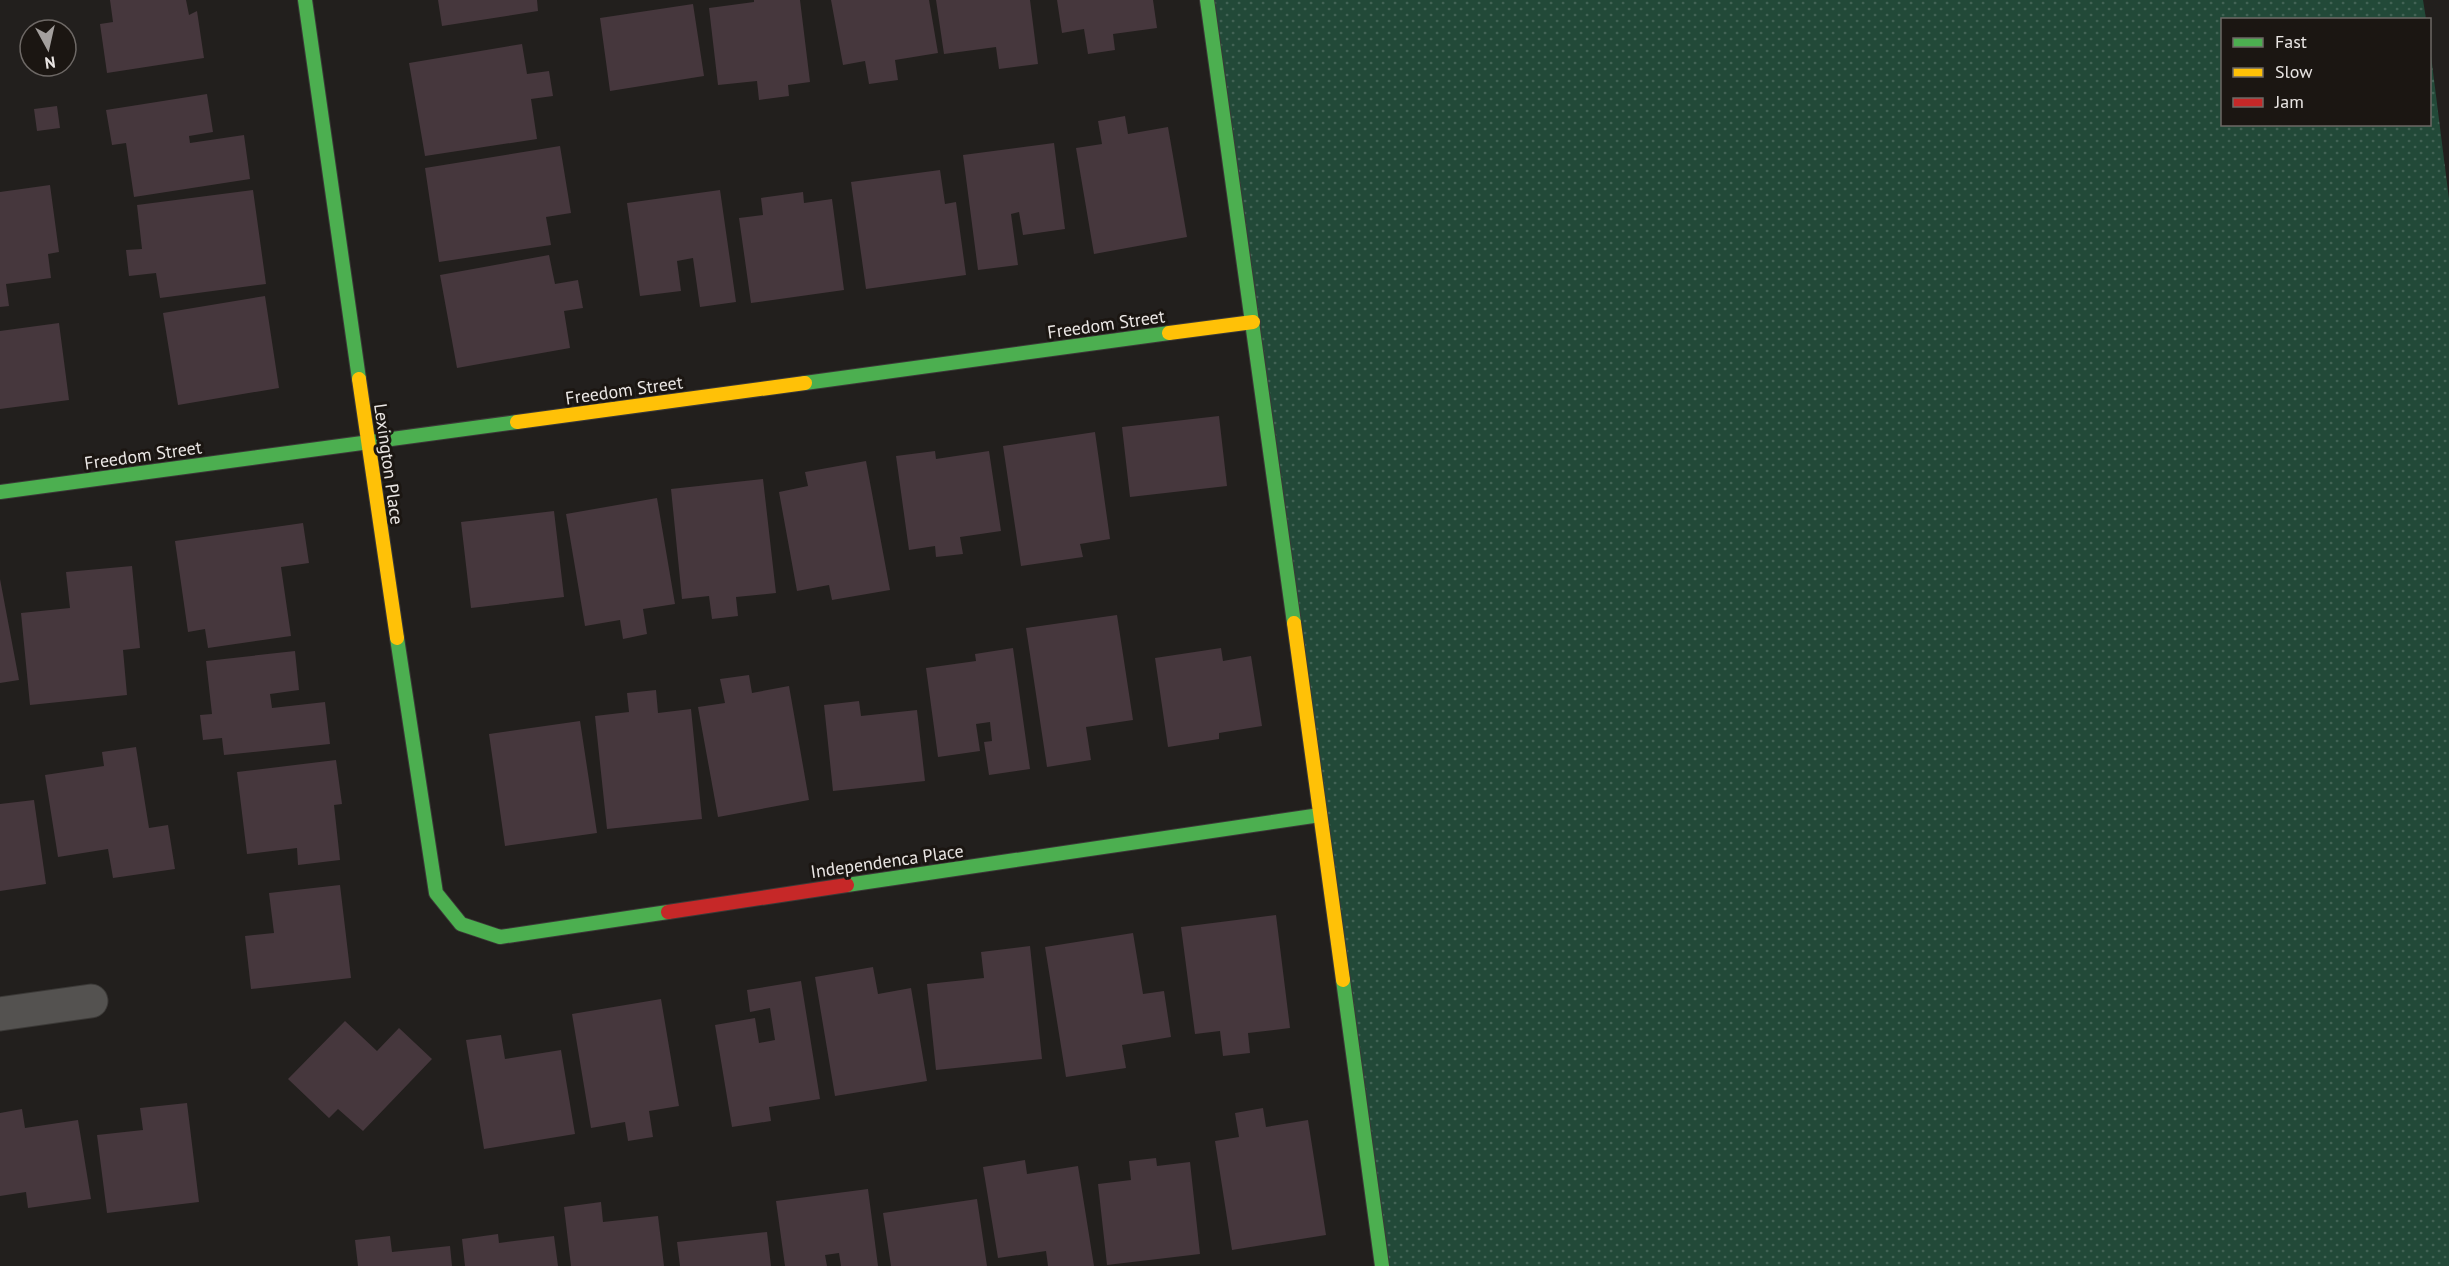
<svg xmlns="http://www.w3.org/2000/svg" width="2449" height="1266" viewBox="0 0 2449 1266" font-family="'PT Sans',sans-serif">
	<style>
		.grass { fill: url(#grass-dots) }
		.building { fill: #46373d }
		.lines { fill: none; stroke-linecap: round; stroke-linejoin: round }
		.street-casing { stroke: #3b3937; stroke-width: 35 }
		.fast-casing { stroke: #3b3937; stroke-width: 16 }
		.slow-casing { stroke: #3b3937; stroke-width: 16 }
		.jam-casing { stroke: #3b3937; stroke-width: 16 }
		.street { stroke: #545250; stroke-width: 33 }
		.fast { stroke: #4caf50; stroke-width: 14 }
		.slow { stroke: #ffc107; stroke-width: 14 }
		.jam { stroke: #c62828; stroke-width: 14 }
		.labels { text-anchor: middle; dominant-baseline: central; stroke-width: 6; stroke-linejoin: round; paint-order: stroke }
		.street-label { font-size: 18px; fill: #eae6e4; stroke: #1b1612 }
	</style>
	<defs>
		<pattern id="grass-dots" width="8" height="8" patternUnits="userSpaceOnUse" patternTransform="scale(1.5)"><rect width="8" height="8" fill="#224938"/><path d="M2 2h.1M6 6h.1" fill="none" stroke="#426355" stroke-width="1.8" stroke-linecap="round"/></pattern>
	</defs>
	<rect width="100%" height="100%" fill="#221f1d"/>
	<path class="grass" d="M1207 0H2423L2426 19 2222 20V124H2430V48L2449 199V1266H1382Z"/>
	<path class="building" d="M110 0H186L189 15 197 11 204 58 107 73 100 24 113 22Z
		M438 0H537L538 11 442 26Z
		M754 0H800L810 82 788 85 789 96 759 100 757 81 718 85 709 8 754 2Z
		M831 0H929L938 53 895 60 898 80 869 84 865 61 843 65Z
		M936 0H1030L1038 64 999 69 996 47 944 54Z
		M1057 0H1153L1157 28 1113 34 1115 50 1088 54 1084 29 1062 33Z
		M693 4 704 76 610 91 600 18Z
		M522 44 527 74 549 71 553 96 531 99 537 139 425 156 409 63Z
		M207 94 213 132 189 136 190 143 244 135 250 179 134 197 126 143 112 145 106 110Z
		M57 106 60 128 37 131 34 109Z
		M1125 116 1128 134 1168 127 1187 237 1094 254 1076 148 1102 144 1098 121Z
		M1054 143 1065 229 1023 235 1019 212 1011 214 1018 265 978 270 963 155Z
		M560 146 571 213 546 217 551 245 439 262 425 168Z
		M940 170 945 204 956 202 966 275 866 289 851 182Z
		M50 185 59 252 48 254 51 278 6 284 9 306 0 307V192Z
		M253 190 266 284 160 298 156 273 129 276 126 250 142 249 137 205Z
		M720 190 736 302 700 307 693 258 677 261 681 291 640 296 627 203Z
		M803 192 804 203 832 199 844 290 751 303 739 218 763 215 761 198Z
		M549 255 555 284 578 280 583 308 564 311 570 348 457 368 440 275Z
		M265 296 279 388 178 405 163 313Z
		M59 323 69 400 0 409V331Z
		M1219 416 1227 486 1130 497 1122 427Z
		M1095 432 1110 539 1080 544 1083 557 1021 566 1003 446Z
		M935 451 936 459 989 451 1001 531 960 537 963 554 936 557 935 546 909 550 896 456Z
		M866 461 890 590 832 600 829 585 797 591 779 492 808 486 805 472Z
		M763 479 776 593 736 597 738 616 712 619 709 596 682 599 671 489Z
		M657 498 675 604 643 609 647 634 623 639 620 620 585 626 566 514Z
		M554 511 564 597 471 608 461 522Z
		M303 523 309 563 281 567 291 636 208 648 205 629 188 632 175 541Z
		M132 566 140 648 123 650 127 695 30 705 21 613 70 608 66 572Z
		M0 579 19 680 0 683Z
		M1117 615 1133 720 1086 727 1091 760 1047 767 1026 628Z
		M1013 648 1030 769 989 775 984 742 992 741 990 722 976 724 980 751 938 757 926 668 976 661 975 654Z
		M1221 648 1223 661 1251 656 1262 726 1219 733V739L1168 747 1155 658Z
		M295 651 299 690 270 694 272 708 325 702 330 744 224 755 222 738 203 740 200 715 212 714 206 661Z
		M749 675 752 693 789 686 809 800 718 817 698 707 725 703 720 679Z
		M656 690 658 713 691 709 702 819 607 829 595 716 629 712 627 693Z
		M859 701 861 716 917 710 925 781 833 791 824 705Z
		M580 721 597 833 505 846 489 734Z
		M136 747 149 828 168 825 175 869 113 878 108 849 58 857 45 775 104 766 102 752Z
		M336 760 342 804 334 805 340 860 298 865 297 848 247 854 237 772Z
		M34 800 46 884 0 891V804Z
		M340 885 351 978 251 989 245 936 274 933 269 893Z
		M1276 915 1290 1028 1248 1033 1250 1053 1223 1056 1220 1031 1195 1034 1181 927Z
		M1133 933 1143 994 1164 991 1171 1037 1122 1045 1126 1068 1066 1077 1045 947Z
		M1030 946 1042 1059 936 1070 927 984 984 978 981 952Z
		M873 967 878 994 911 988 927 1081 835 1096 815 977Z
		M801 981 820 1099 769 1107 771 1121 732 1127 715 1025 755 1018 759 1043 775 1040 770 1008 750 1012 747 990Z
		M661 999 679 1106 649 1111 653 1137 628 1141 625 1122 591 1128 572 1014Z
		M345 1021 377 1051 399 1028 432 1059 363 1131 338 1109 329 1118 288 1079Z
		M501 1035 505 1059 561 1050 575 1134 484 1149 466 1040Z
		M187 1103 199 1202 107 1213 97 1135 143 1130 140 1108Z
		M1263 1108 1266 1127 1308 1120 1326 1235 1232 1250 1215 1141 1239 1137 1235 1113Z
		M22 1109 25 1128 78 1120 91 1199 28 1208 26 1192 0 1196V1113Z
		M1156 1158 1157 1166 1190 1162 1200 1254 1107 1265 1098 1184 1131 1180 1129 1161Z
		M1025 1160 1027 1174 1078 1166 1094 1266H1048L1046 1251 998 1258 983 1167Z
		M868 1189 878 1266H841L839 1253 825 1255 827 1266H785L776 1201Z
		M977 1199 987 1266H891L883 1213Z
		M601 1202 603 1222 658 1216 664 1266H571L564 1207Z
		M767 1232 771 1266H680L677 1242Z
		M498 1234 499 1243 554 1236 558 1266H465L462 1239Z
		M390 1236 392 1252 450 1246 452 1266H358L355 1240Z"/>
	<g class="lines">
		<defs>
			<path id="street" d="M0 1014 91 1001"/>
			<path id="fast" d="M305 0 359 379
				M1207 0 1294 623
				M805 383 1169 333
				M0 492 517 422
				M397 638 436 893 461 924 500 937 668 912
				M847 885 1320 815
				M1343 980 1382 1266"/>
			<path id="slow" d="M1169 333 1253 322
				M359 379 397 638
				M517 422 805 383
				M1294 623 1343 980"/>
			<path id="jam" d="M668 912 847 885"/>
		</defs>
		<use href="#street" class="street-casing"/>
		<use href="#fast" class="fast-casing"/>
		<use href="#slow" class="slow-casing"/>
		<use href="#jam" class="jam-casing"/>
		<use href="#street" class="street"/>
		<use href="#fast" class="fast"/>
		<use href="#slow" class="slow"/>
		<use href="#jam" class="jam"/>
	</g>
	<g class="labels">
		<g class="street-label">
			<text transform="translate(1106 324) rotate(-8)">Freedom Street</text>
			<text transform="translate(624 390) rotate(-8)">Freedom Street</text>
			<text transform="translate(143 455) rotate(-8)">Freedom Street</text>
			<text transform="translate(389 464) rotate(82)">Lexington Place</text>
			<text transform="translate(887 861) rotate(-8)">Independenca Place</text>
		</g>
	</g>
	<rect x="2221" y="18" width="210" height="108" fill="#1b1612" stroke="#6e6966" stroke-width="1.5"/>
	<rect x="2233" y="38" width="30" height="9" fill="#4caf50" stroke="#6e6966" stroke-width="1.5"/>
	<text x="2275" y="48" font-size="18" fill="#eae6e4">Fast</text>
	<rect x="2233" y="68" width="30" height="9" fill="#ffc107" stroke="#6e6966" stroke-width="1.5"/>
	<text x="2275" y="78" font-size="18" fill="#eae6e4">Slow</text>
	<rect x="2233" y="98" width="30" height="9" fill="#c62828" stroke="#6e6966" stroke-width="1.5"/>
	<text x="2275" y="108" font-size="18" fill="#eae6e4">Jam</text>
	<g transform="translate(48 48) rotate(172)"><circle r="28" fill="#1b1612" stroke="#6e6966" stroke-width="1.5"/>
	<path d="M0-4.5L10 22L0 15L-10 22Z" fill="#a4a09e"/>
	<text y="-9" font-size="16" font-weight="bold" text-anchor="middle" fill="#eae6e4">N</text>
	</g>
</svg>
